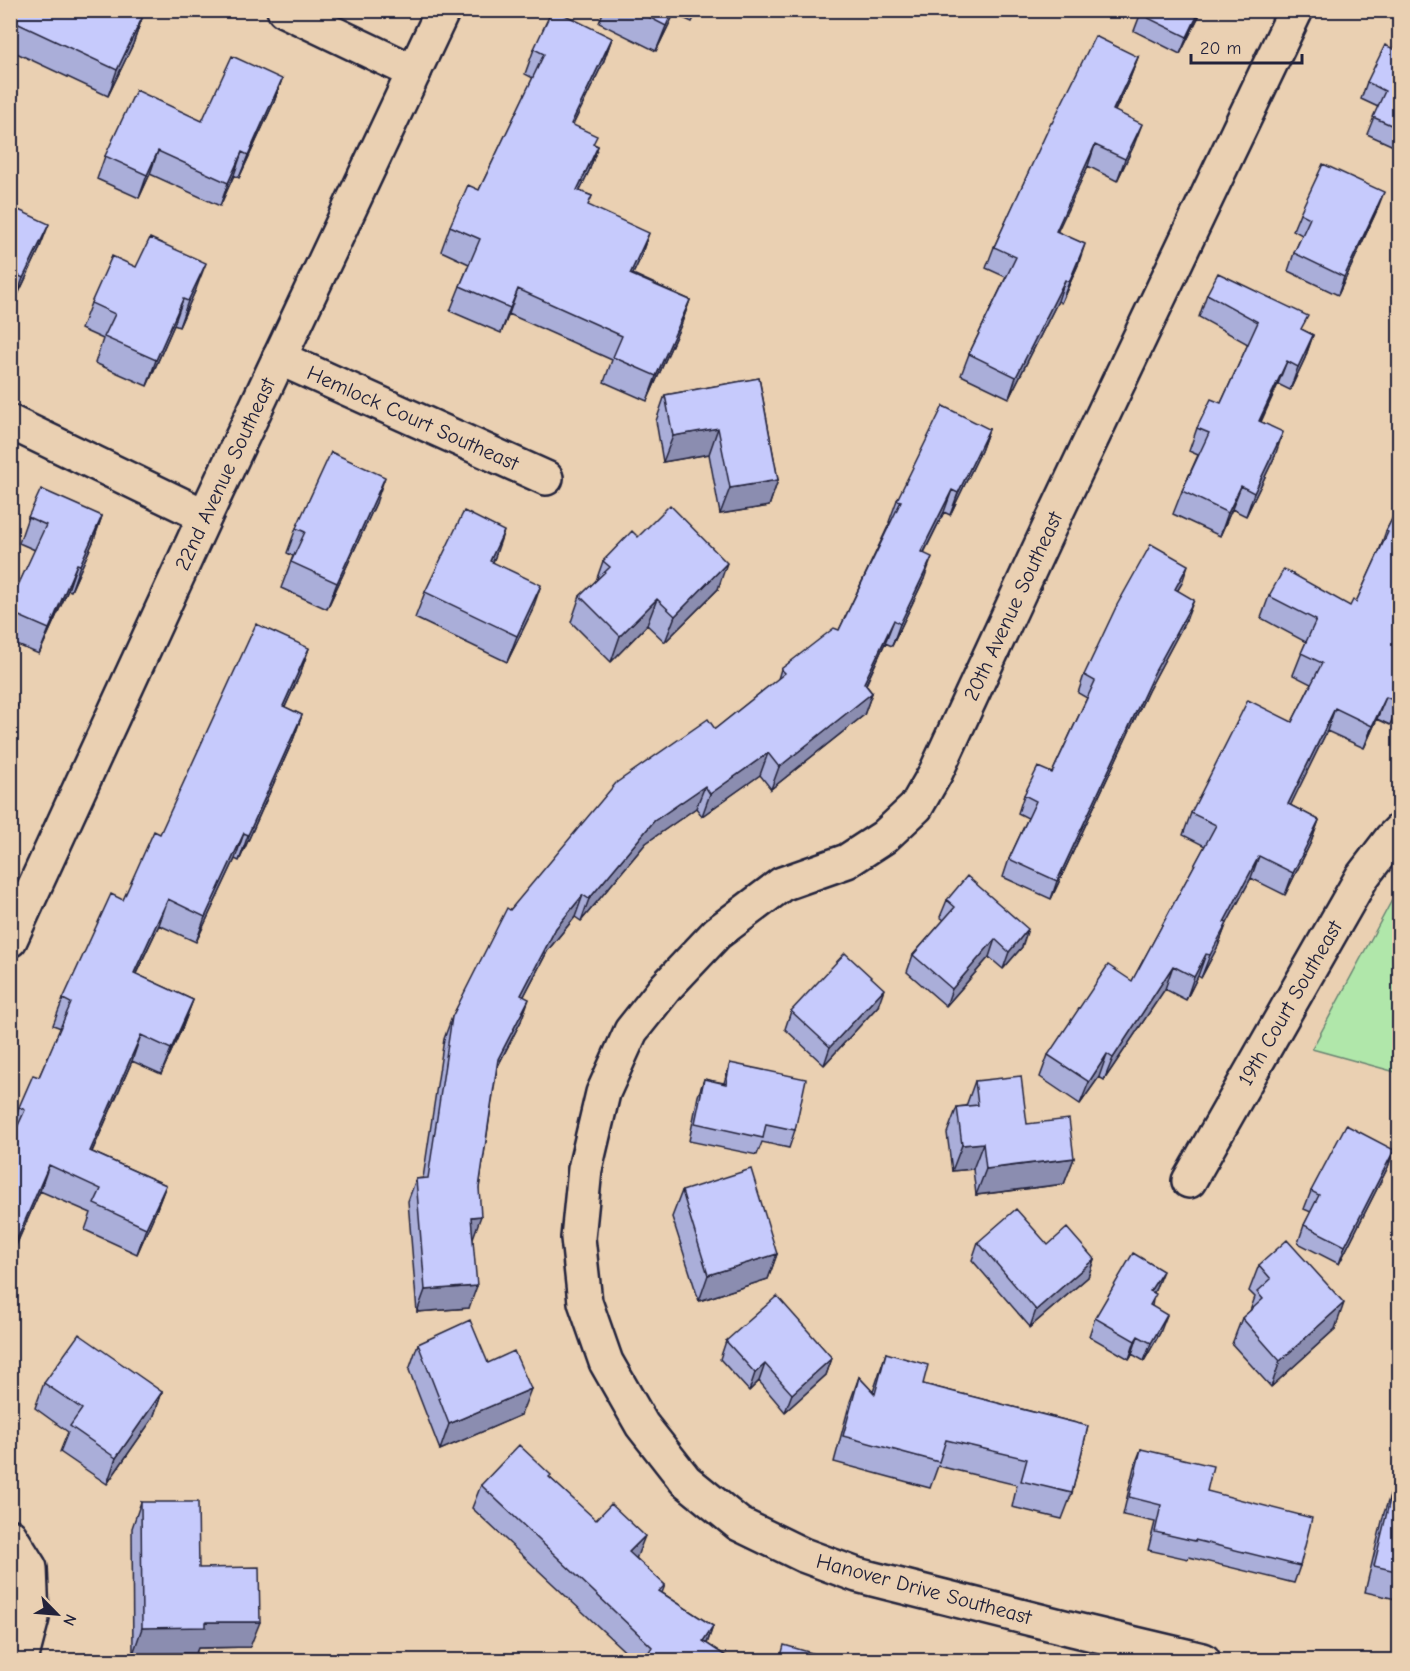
<svg xmlns="http://www.w3.org/2000/svg" width="1410" height="1671" viewBox="0 0 1410 1671" font-family="'Comic Neue',sans-serif">
	<style>
		.green { fill: #b0e7aa; stroke: #698472; stroke-width: 1.5 }
		.lines { fill: none; stroke-linecap: round; stroke-linejoin: round }
		.minor-casing { stroke: #22223b; stroke-width: 38 }
		.tertiary-casing { stroke: #22223b; stroke-width: 38 }
		.minor { stroke: #ead0b2; stroke-width: 33 }
		.tertiary { stroke: #ead0b2; stroke-width: 33 }
		.wall { fill: #aaaed9; stroke: #22223b; stroke-width: 1.5 }
		.shaded-wall { fill: #8b8db0; stroke: #22223b; stroke-width: 1.5 }
		.building { fill: #c6cafc; stroke: #22223b; stroke-width: 1.5 }
		.labels { text-anchor: middle; dominant-baseline: central; stroke-width: 5; stroke-linejoin: round; paint-order: stroke }
		.street-label { font-size: 21px; fill: #22223b; stroke: #ead0b2 }
	</style>
	<rect width="100%" height="100%" fill="#ead0b2"/>
	<filter id="ink" filterUnits="userSpaceOnUse"><feTurbulence type="fractalNoise" baseFrequency=".0167" numOctaves="2"/><feDisplacementMap in="SourceGraphic" scale="12" xChannelSelector="R" yChannelSelector="G"/><feConvolveMatrix kernelMatrix="1 2 1 2 8 2 1 2 1" color-interpolation-filters="sRGB"/></filter>
	<g filter="url(#ink)">
		<path class="green" d="M1399 887V1073L1312 1049Z"/>
		<g class="lines">
			<defs>
				<path id="minor" d="M284 10 414 72
					M279 358 546 478
					M10 422 205 516
					M1189 1181 1362 877 1391 839 1400 830
					M10 1536 30 1568 32 1618 21 1660
					M1203 1660 1072 1629 857 1575 803 1555 739 1524 685 1480 642 1425 606 1362 585 1302 578 1238 585 1169 603 1093 631 1031 666 987 717 933 782 884 847 861 884 837 916 807 936 772 1049 528 1296 10"/>
				<path id="tertiary" d="M10 940 205 516 443 10"/>
			</defs>
			<use href="#minor" class="minor-casing"/>
			<use href="#tertiary" class="tertiary-casing"/>
			<use href="#minor" class="minor"/>
			<use href="#tertiary" class="tertiary"/>
		</g>
		<path class="wall" d="M10 10 142 18 133 44 108 96 10 50Z
			M604 10H698L692 22 674 14 656 51 599 23Z
			M1142 10H1202L1180 54 1134 31Z
			M612 38 603 63 573 125 594 144 598 146 589 171 579 191 592 196 588 205 640 259 633 274 690 300 681 325 647 401 604 382 612 360 509 314 501 333 450 311 460 286 469 264 441 251 450 226 479 190 533 78 525 74 534 49Z
			M1400 43V149L1367 134 1378 107 1361 99 1367 82 1396 50Z
			M1138 57 1130 78 1115 111 1134 145 1117 181 1088 166 1057 231 1078 265 1061 303 1058 301 1009 398 961 375 969 354 1006 277 986 268 994 247 1052 123Z
			M282 79 274 102 239 178 234 175 220 206 150 174 139 198 97 179 105 156 202 121Z
			M10 206 39 250 14 303 10 302Z
			M1377 210 1338 295 1288 271 1294 253 1302 235 1293 230 1300 213Z
			M136 267 196 289 179 327 174 325 147 386 95 363 103 339 81 329 91 303Z
			M1207 294 1303 330 1313 335 1305 358 1290 390 1278 384 1261 422 1275 456 1246 516 1232 509 1220 536 1173 514 1182 491 1198 455 1189 451 1197 428 1221 403 1248 344 1199 317Z
			M759 378 778 480 769 506 720 514 709 454 663 462 656 421 665 395Z
			M989 429 981 451 950 515 944 512 924 553V579L892 646 885 643 866 685 872 693 864 715 771 789 760 775 702 816 696 808 646 843 581 921 575 917 548 950 524 996 521 1021 497 1068 479 1188 473 1238 469 1308 417 1312 408 1201 416 1179 423 1178 444 1039 452 1017 510 910 715 729 778 679 781 669 839 630 890 522H889L897 500Z
			M376 503 327 609 281 588 293 556 287 553 296 528Z
			M1400 503V704L1390 725 1377 719 1364 748 1327 731 1290 805 1319 820 1311 842 1285 895 1251 878 1226 925 1218 946 1201 978 1198 976 1186 1000 1165 989 1104 1080 1099 1077 1080 1104 1040 1077 1048 1055 1132 981 1205 846 1183 835 1191 813 1292 722 1311 684 1293 675 1306 642 1261 618 1269 596 1350 606 1356 602 1378 554 1386 531Z
			M102 516 93 542 71 591 68 590 39 654 10 642V603L35 550 19 543 28 517Z
			M638 537 718 589 665 642 647 625 611 662 571 622 580 596 596 581 603 561Z
			M495 557 493 562 532 611 507 662 415 618 425 592Z
			M1182 583 1177 591 1187 618 1148 691 1051 899 1003 877 1009 859 1028 818 1018 813 1024 795 1052 773 1087 698 1078 693 1084 675Z
			M309 648 300 674 285 707 302 715 293 740 239 861 235 859 196 942 159 925 136 974 193 1000 183 1026 161 1074 132 1061 92 1152 166 1185 156 1211 137 1254 85 1230 91 1213 40 1191 10 1259V1143L14 1135 10 1133V1131L19 1107 39 1077 61 1028 53 1025 63 999 123 900 160 834Z
			M947 900 1022 947 1003 969 989 957 946 1006 907 972 913 955 944 920 940 917Z
			M878 1006 824 1065 785 1029 791 1011Z
			M730 1063 795 1130 789 1148 762 1142 757 1155 689 1141 698 1096 704 1079 724 1083Z
			M975 1081 1027 1124 1074 1158 1064 1184 976 1195 973 1169 952 1171 947 1133 957 1107 966 1106Z
			M1394 1150 1388 1167 1339 1264 1298 1243 1304 1225 1311 1212 1304 1209 1311 1191Z
			M682 1191 777 1254 768 1279 699 1301 672 1217Z
			M978 1242 1094 1259 1088 1277 1030 1327 972 1260Z
			M1259 1265 1335 1329 1271 1387 1232 1344 1242 1318 1250 1311 1255 1297 1249 1291Z
			M1156 1288 1154 1293 1152 1306 1160 1333 1144 1361 1132 1354 1129 1359 1089 1336 1095 1318Z
			M726 1341 832 1358 826 1375 785 1412 759 1381 749 1391 720 1359Z
			M418 1344 488 1363 521 1415 440 1450 409 1370Z
			M886 1353 923 1384 1088 1426 1072 1493 1062 1519 1012 1507 1017 1485 938 1466 930 1488 834 1462 850 1402 859 1377 873 1392Z
			M44 1383 162 1392 153 1418 107 1484 60 1452 68 1432 35 1408Z
			M1400 1438V1452L1396 1451Z
			M1141 1449 1207 1491 1300 1566 1294 1583 1189 1557 1188 1559 1148 1550 1155 1522 1123 1515 1134 1467Z
			M550 1478 665 1585 662 1593 713 1626 707 1644 732 1660H634L472 1508 481 1485Z
			M1393 1487 1400 1489V1600L1365 1592 1384 1513Z
			M141 1502 199 1568 250 1647 198 1648 196 1653 133 1654 132 1528Z"/>
		<path class="shaded-wall" d="M673 10H676L656 51 666 26Z
			M1200 10H1202L1180 54 1187 37Z
			M142 18 133 44 108 96 117 70Z
			M612 38 603 63 561 149 571 124Z
			M1138 57 1130 78 1105 131 1113 110Z
			M282 79 274 102 239 178 248 155Z
			M1142 124 1134 145 1117 181 1125 159Z
			M1095 145 1088 166 1048 252 1056 231Z
			M598 146 589 171 568 215 577 190Z
			M158 151 150 174 139 198 147 175Z
			M242 152 234 175 220 206 228 183Z
			M1384 192 1377 210 1338 295 1344 277Z
			M49 224 39 250 14 303 23 278Z
			M649 233 640 259 621 299 630 274Z
			M1085 244 1078 265 1061 303 1069 282Z
			M206 263 196 289 179 327 188 301Z
			M1065 280 1058 301 1009 398 1016 377Z
			M518 289 509 314 501 333 510 308Z
			M183 299 174 325 147 386 156 360Z
			M690 300 681 325 647 401 656 376Z
			M1313 335 1305 358 1290 390 1298 367Z
			M1287 361 1278 384 1250 444 1259 421Z
			M718 428 709 454 663 462 673 436Z
			M989 429 981 451 950 515 958 493Z
			M1283 432 1275 456 1246 516 1254 493Z
			M385 477 376 503 327 609 337 583Z
			M778 480 769 506 720 514 730 488Z
			M1241 486 1232 509 1220 536 1228 513Z
			M952 490 944 512 913 574 921 552Z
			M102 516 93 542 71 591 80 565Z
			M504 531 495 557 481 587 490 561Z
			M932 557 924 579 892 646 900 624Z
			M727 563 718 589 665 642 675 616Z
			M77 564 68 590 39 654 49 629Z
			M1188 565 1182 583 1168 607 1175 589Z
			M541 585 532 611 507 662 517 636Z
			M657 599 647 625 611 662 620 636Z
			M1194 600 1187 618 1148 691 1051 899 1057 881 1154 673Z
			M894 620 885 643 856 705 864 683Z
			M309 648 300 674 274 731 283 706Z
			M872 693 864 715 771 789 779 767Z
			M1386 697 1377 719 1364 748 1372 726Z
			M1400 699V704L1390 725Z
			M1335 708 1327 731 1280 827 1288 804Z
			M302 715 293 740 239 861 248 835Z
			M768 753 760 775 702 816 710 794Z
			M705 786 696 808 646 843 581 921 589 899 654 821Z
			M1319 820 1311 842 1285 895 1293 873Z
			M244 833 235 859 196 942 205 917Z
			M1259 856 1251 878 1226 925 1218 946 1201 978 1210 955 1224 922Z
			M583 895 575 917 548 950 513 1017 521 995 556 928Z
			M168 899 159 925 124 998 134 973Z
			M1028 929 1022 947 1003 969 1009 952Z
			M995 939 989 957 946 1006 952 989Z
			M1206 954 1198 976 1186 1000 1194 977Z
			M1173 966 1165 989 1104 1080 1113 1058Z
			M884 989 878 1006 824 1065 830 1047Z
			M529 999 521 1021 490 1081 498 1059Z
			M193 1000 183 1026 161 1074 171 1049Z
			M141 1035 132 1061 81 1176 90 1151Z
			M1107 1054 1099 1077 1080 1104 1089 1082Z
			M983 1143 973 1169 952 1171 962 1145Z
			M1394 1150 1388 1167 1339 1264 1345 1246Z
			M1074 1158 1064 1184 976 1195 986 1169Z
			M49 1165 40 1191 10 1259V1255Z
			M166 1185 156 1211 137 1254 146 1228Z
			M481 1216 473 1238 463 1239 471 1217Z
			M777 1254 768 1279 699 1301 708 1275Z
			M1094 1259 1088 1277 1030 1327 1036 1310Z
			M1163 1271 1156 1288 1144 1309 1150 1291Z
			M477 1286 469 1308 417 1312 425 1290Z
			M1344 1303 1335 1329 1271 1387 1280 1361Z
			M1167 1315 1160 1333 1144 1361 1151 1343Z
			M1138 1336 1132 1354 1129 1359 1135 1341Z
			M832 1358 826 1375 785 1412 792 1394Z
			M765 1364 759 1381 749 1391 755 1373Z
			M531 1389 521 1415 440 1450 449 1424Z
			M162 1392 153 1418 107 1484 116 1458Z
			M645 1536 636 1559 621 1575 629 1552Z
			M206 1622H260L250 1647 198 1648 196 1653 133 1654 142 1628Z
			M713 1626 705 1649 703 1641Z"/>
		<path class="building" d="M10 10H127L142 18 117 70 10 20Z
			M552 10H555L612 38 571 124 597 136 593 144 598 146 577 190 592 196 588 205 649 233 630 274 690 300 656 376 613 357 622 336 518 289 510 308 460 286 480 239 450 226 468 185 479 190 544 54 534 49Z
			M635 10H673L666 26Z
			M1142 10H1200L1187 37 1140 14Z
			M1095 36 1138 57 1113 110 1142 124 1125 159 1095 145 1056 231 1085 244 1069 282 1065 280 1016 377 969 354 1016 257 994 247 1051 123H1052Z
			M1400 43V129L1373 117 1385 91 1367 82 1385 45 1396 50Z
			M232 56 282 79 248 155 242 152 228 183 158 151 147 175 105 156 136 90 202 121Z
			M1323 164 1384 192 1344 277 1294 253 1310 218 1300 213Z
			M10 206 49 224 23 278 10 271Z
			M150 238 206 263 188 301 183 299 156 360 104 337 115 314 91 303 112 256 136 267Z
			M1218 273 1308 316 1301 329 1313 335 1298 367 1287 361 1259 421 1283 432 1254 493 1241 486 1228 513 1182 491 1209 433 1197 428 1211 399 1221 403 1258 322 1207 294Z
			M759 378 778 480 730 488 718 428 673 436 665 395Z
			M943 406 989 429 958 493 952 490 921 552 932 557 900 624 894 620 864 683 872 693 779 767 768 753 710 794 705 786 654 821 589 899 583 895 556 928 521 995 529 999 498 1059 479 1188 481 1216 471 1217 477 1286 425 1290 416 1179 428 1178 452 1017 507 908 510 910 616 783 708 719 715 729 785 673 781 669 834 628 839 630 901 501 897 500Z
			M331 452 385 477 337 583 291 562 305 532 296 528Z
			M41 489 102 516 80 565 77 564 49 629 10 612V603L46 525 28 517Z
			M1400 503V699L1398 702 1386 697 1372 726 1335 708 1288 804 1319 820 1293 873 1259 856 1224 922 1227 923 1210 955 1206 954 1194 977 1173 966 1113 1058 1107 1054 1089 1082 1048 1055 1108 965 1132 981 1216 825 1191 813 1248 700 1292 722 1322 663 1301 653 1316 620 1269 596 1284 569 1350 606 1353 600 1356 602 1388 532 1386 531Z
			M670 505 727 563 675 616 657 599 620 636 580 596 610 567 603 561 632 531 638 537Z
			M464 511 504 531 490 561 541 585 517 636 425 592Z
			M1151 544 1188 565 1175 589 1194 600 1154 673 1057 881 1009 859 1036 801 1024 795 1038 767 1052 773 1095 681 1084 675 1117 605Z
			M256 624 309 648 283 706 302 715 248 835 244 833 205 917 168 899 134 973 193 1000 171 1049 141 1035 90 1151 166 1185 146 1228 94 1204 101 1189 49 1165 10 1255V1143L25 1110 19 1107 33 1075 39 1077 71 1003 63 999 111 894 123 900 154 831 160 834Z
			M10 703 17 706 10 719Z
			M967 876 1028 929 1009 952 995 939 952 989 913 955 955 907 947 900Z
			M845 953 884 989 830 1047 791 1011Z
			M730 1063 806 1079 795 1130 766 1124 763 1138 695 1123 704 1079 726 1084Z
			M1021 1076 1027 1124 1069 1119 1074 1158 986 1169 983 1143 962 1145 957 1107 978 1105 975 1081Z
			M1346 1125 1394 1150 1345 1246 1304 1225 1319 1195 1311 1191Z
			M751 1169 777 1254 708 1275 682 1191Z
			M1016 1209 1048 1245 1067 1228 1094 1259 1036 1310 978 1242Z
			M1287 1240 1344 1303 1280 1361 1242 1318 1263 1299 1257 1292 1271 1279 1259 1265Z
			M1133 1253 1163 1271 1150 1291 1156 1294 1150 1305 1167 1315 1151 1343 1138 1336 1135 1341 1095 1318Z
			M777 1296 832 1358 792 1394 765 1364 755 1373 726 1341Z
			M470 1320 488 1363 514 1351 531 1389 449 1424 418 1344Z
			M79 1334 162 1392 116 1458 70 1426 82 1409 44 1383Z
			M886 1353 928 1365 923 1384 1088 1426 1072 1493 1021 1481 1027 1459 946 1440 939 1462 843 1436 859 1377 875 1394Z
			M519 1445 551 1475 549 1477 596 1520 611 1504 645 1536 629 1552 665 1585 659 1591 713 1626 703 1641 732 1660H644L652 1647 481 1485Z
			M1141 1449 1213 1466 1207 1491 1312 1518 1300 1566 1195 1540V1541L1155 1532 1161 1505 1129 1497Z
			M1393 1487 1400 1489V1572L1374 1566Z
			M141 1502H198L199 1568 259 1567 260 1622H206V1627L142 1628Z
			M784 1645 826 1657 825 1660H780Z
			M122 1653 137 1660H118Z"/>
	</g>
	<g class="labels">
		<g class="street-label">
			<text transform="translate(413 418) rotate(24)">Hemlock Court Southeast</text>
			<text transform="translate(225 474) rotate(-65)">22nd Avenue Southeast</text>
			<text transform="translate(1013 606) rotate(-65)">20th Avenue Southeast</text>
			<text transform="translate(1290 1003) rotate(-60)">19th Court Southeast</text>
			<text transform="translate(924 1589) rotate(15)">Hanover Drive Southeast</text>
		</g>
	</g>
	<rect width="1410" height="1671" fill="none" stroke="#ead0b2" stroke-width="36"/>
	<rect x="18" y="18" width="1374" height="1635" fill="none" stroke="#22223b" stroke-width="2" filter="url(#ink)"/>
	<g transform="translate(57 1614) rotate(115)" stroke="#ead0b2" stroke-width="4.5" paint-order="stroke">
	<path d="M0-4.5L10 22L0 15L-10 22Z" fill="#22223b"/>
	<text y="-9" font-size="16" font-weight="bold" text-anchor="middle" fill="#22223b">N</text>
	</g>
	<path d="M1191 54v9h111v-9" fill="none" stroke="#22223b" stroke-width="3"/>
	<text x="1200" y="54" font-size="18" fill="#22223b" stroke="#ead0b2" stroke-width="4.5" paint-order="stroke">20 m</text>
</svg>
